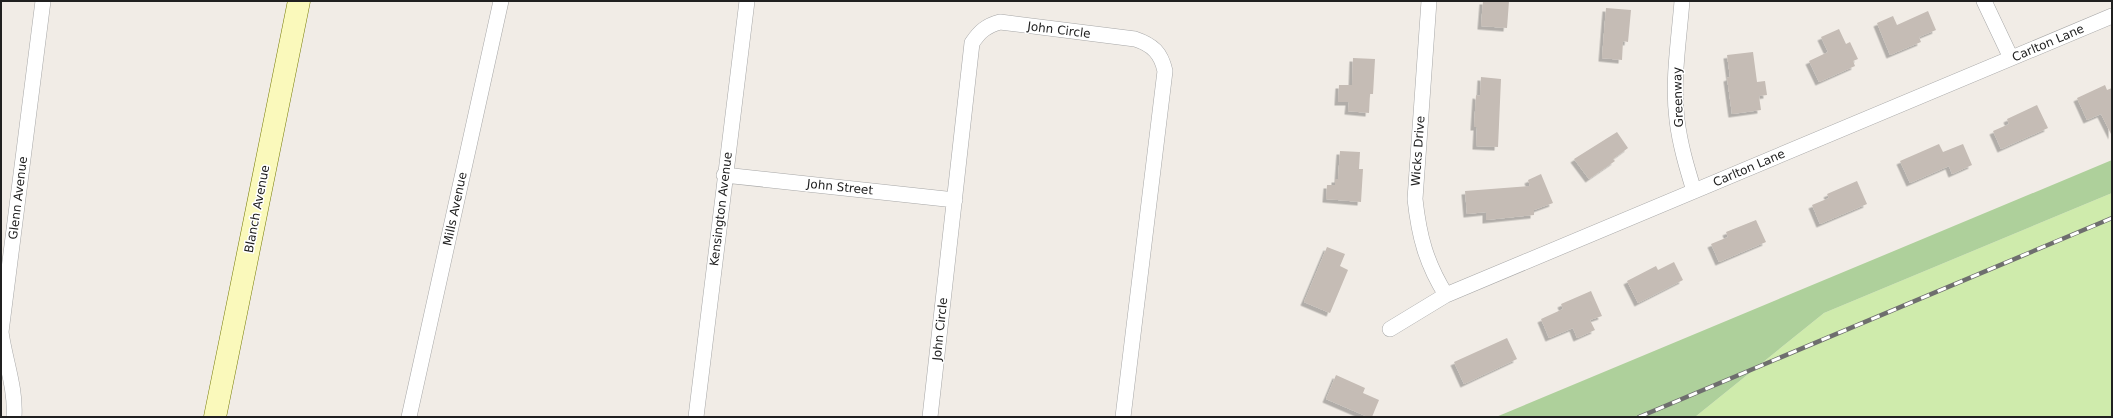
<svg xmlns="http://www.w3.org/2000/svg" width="2113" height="418" viewBox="0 0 2113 418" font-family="'DejaVu Sans',sans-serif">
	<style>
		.grass { fill: #cfebac }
		.forest { fill: #aed09b }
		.building { fill: #c5bcb5; filter: url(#shadow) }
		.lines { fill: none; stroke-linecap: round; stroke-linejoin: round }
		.minor-casing { stroke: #a7a7a7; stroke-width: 16 }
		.secondary-casing { stroke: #757a04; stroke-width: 23 }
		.minor { stroke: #fff; stroke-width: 15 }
		.secondary { stroke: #faf9bb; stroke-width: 22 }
		.rail-casing { stroke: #6e6e6e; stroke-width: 4.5 }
		.rail { stroke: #fff; stroke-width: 3; stroke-dasharray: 9; stroke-linecap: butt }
		.labels { text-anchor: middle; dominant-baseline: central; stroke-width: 3; stroke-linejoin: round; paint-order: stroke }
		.street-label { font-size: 12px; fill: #202020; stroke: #fff }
	</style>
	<defs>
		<filter id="shadow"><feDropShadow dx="-3.5" dy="3.5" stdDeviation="0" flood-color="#0004"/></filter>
	</defs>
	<rect width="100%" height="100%" fill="#f1ece6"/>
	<path class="grass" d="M2112 193V417H1695L1824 313Z"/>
	<path class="forest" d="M2112 160V193L1824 313 1695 417H1496Z"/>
	<path class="building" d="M1483 1H1509L1507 28 1481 26Z
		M1606 8 1631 10 1628 42 1623 41 1622 60 1602 58Z
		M1928 11 1936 30 1919 37 1921 42 1890 55 1877 23 1893 16 1897 25Z
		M1839 29 1846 44 1850 42 1858 59 1853 61 1855 66 1819 82 1809 61 1828 52 1821 37Z
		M1753 52 1757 82 1765 81 1767 95 1759 96 1761 110 1732 114 1727 78 1730 77 1727 55Z
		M1353 58 1375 59 1373 94H1370L1369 113 1348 111 1349 102H1338L1339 85H1352Z
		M1481 77 1501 79 1498 147 1476 146 1477 127H1474L1476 95 1480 96Z
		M2105 85 2107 90 2112 88V136L2101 114 2087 120 2077 98Z
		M2037 105 2048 128 2001 149 1993 131 2009 124 2007 119Z
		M1617 132 1628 148 1613 159 1615 161 1589 179 1574 159Z
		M1939 144 1943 152 1963 144 1972 165 1952 174 1949 166 1910 183 1900 161Z
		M1340 151 1360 152 1359 169H1363L1361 202 1326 199 1327 185H1335V179H1338Z
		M1541 174 1553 203 1534 210V215L1486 220V212L1467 214 1465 191 1530 186 1528 180Z
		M1857 181 1867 204 1820 224 1812 205 1829 198 1827 194Z
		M1756 220 1766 242 1719 262 1711 244 1728 237 1726 232Z
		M1327 247 1345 254 1340 266 1348 270 1330 313 1304 302Z
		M1674 262 1683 280 1638 303 1627 281 1656 266 1658 270Z
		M1591 291 1602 316 1590 320 1595 330 1577 338 1573 328 1549 338 1541 319 1563 309 1561 304Z
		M1507 338 1517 359 1464 384 1454 362Z
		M1336 375 1365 388 1363 393 1379 400 1372 417H1368L1326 399Z"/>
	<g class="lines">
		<defs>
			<path id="minor" d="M1429 1 1415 199C1419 236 1426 263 1446 295
				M1682 1C1679 40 1672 81 1677 120 1680 145 1687 168 1694 191
				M1984 1 2011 58
				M724 175 955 200
				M1390 329 1446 295 2112 16
				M14 417C16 388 5 361 1 332L43 1
				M409 417 501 1
				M696 417 747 1
				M930 417 972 43C980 31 986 26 1000 22L1135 39C1153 45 1161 53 1165 71L1123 417"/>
			<path id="secondary" d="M215 417 299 1"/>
		</defs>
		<use href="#minor" class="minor-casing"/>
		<use href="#secondary" class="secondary-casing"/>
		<use href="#minor" class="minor"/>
		<use href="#secondary" class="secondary"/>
		<defs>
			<path id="rail" d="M1639 417 2112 218"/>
		</defs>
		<use href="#rail" class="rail-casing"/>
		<use href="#rail" class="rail"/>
	</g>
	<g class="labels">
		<g class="street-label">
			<text transform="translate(1059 30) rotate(7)">John Circle</text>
			<text transform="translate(2048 43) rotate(-23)">Carlton Lane</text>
			<text transform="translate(1678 97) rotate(-92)">Greenway</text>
			<text transform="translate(1418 151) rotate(-86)">Wicks Drive</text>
			<text transform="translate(1749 168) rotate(-23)">Carlton Lane</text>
			<text transform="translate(840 187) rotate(6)">John Street</text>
			<text transform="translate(18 198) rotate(-83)">Glenn Avenue</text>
			<text transform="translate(257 209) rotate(-79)">Blanch Avenue</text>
			<text transform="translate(455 209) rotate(-78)">Mills Avenue</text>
			<text transform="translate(721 209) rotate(-83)">Kensington Avenue</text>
			<text transform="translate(940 329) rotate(-84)">John Circle</text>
		</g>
	</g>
	<rect width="2113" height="418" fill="none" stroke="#202020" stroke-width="4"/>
</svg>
